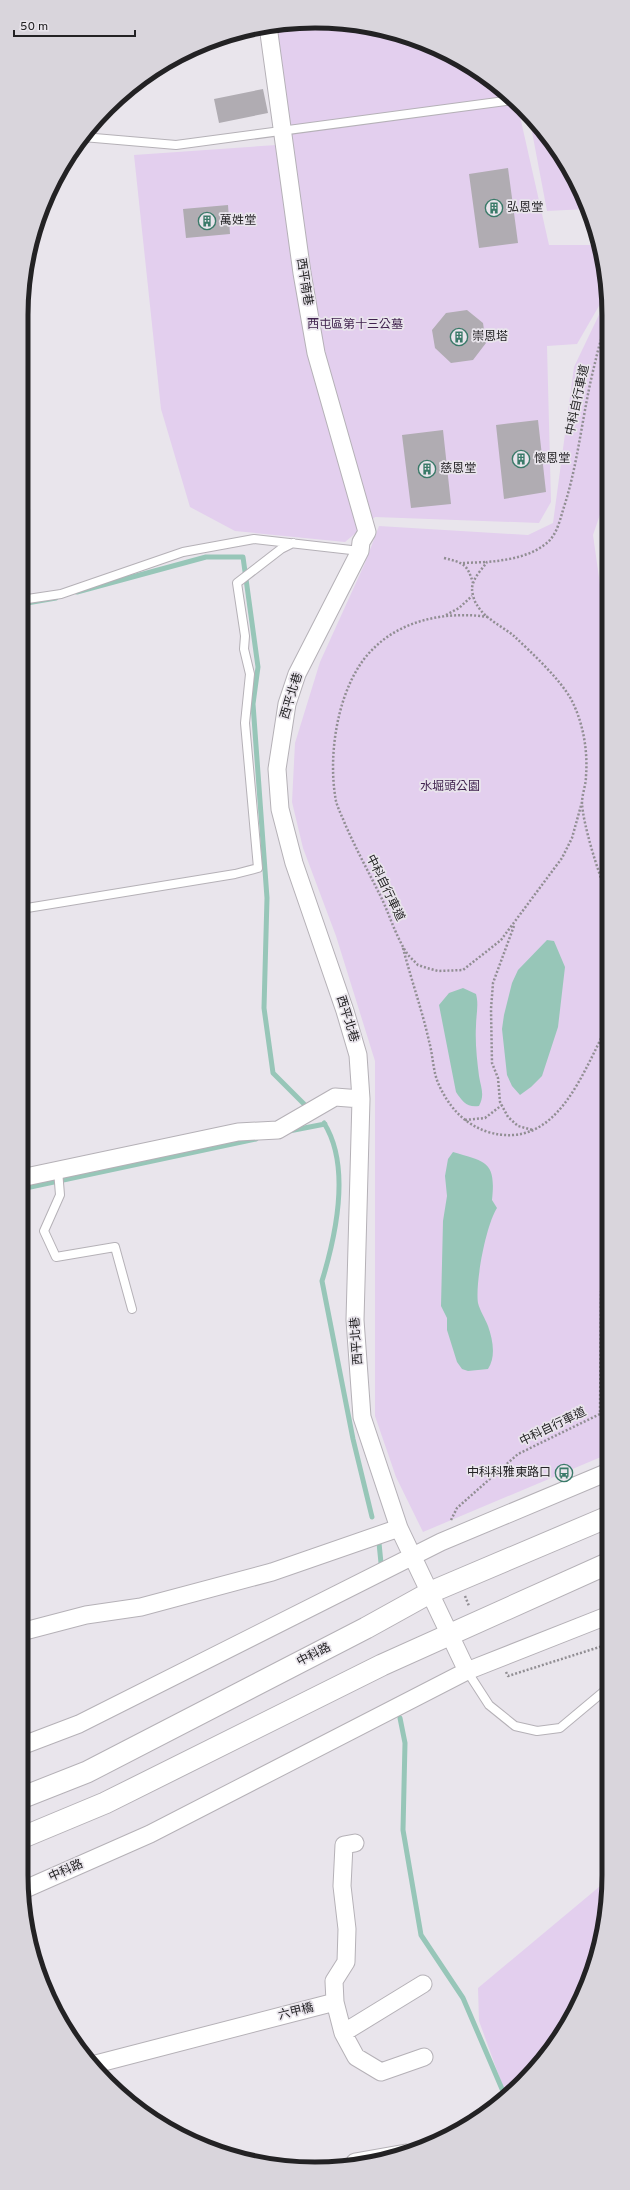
<svg xmlns="http://www.w3.org/2000/svg" width="630" height="2190" viewBox="0 0 630 2190" font-family="Overpass,'Noto Sans TC',sans-serif">
	<style>
		.green { fill: #e3cfee }
		.water { fill: #97c6b8 }
		.lines { fill: none; stroke-linecap: round; stroke-linejoin: round }
		.stream { stroke: #97c6b8; stroke-width: 5 }
		.building { fill: #b0acb2 }
		.service-casing { stroke: #b5b1b7; stroke-width: 10 }
		.minor-casing { stroke: #b5b1b7; stroke-width: 19 }
		.tertiary-casing { stroke: #b5b1b7; stroke-width: 23 }
		.path { stroke: #918e93; stroke-width: 2.5; stroke-dasharray: 2 2; stroke-linecap: butt }
		.service { stroke: #fff; stroke-width: 8 }
		.minor { stroke: #fff; stroke-width: 17 }
		.tertiary { stroke: #fff; stroke-width: 21 }
		.labels { text-anchor: middle; dominant-baseline: central; stroke-width: 3.5; stroke-linejoin: round; paint-order: stroke }
		.poi-label { font-size: 12px; fill: #232224; stroke: #e9e5ec; text-anchor: start }
		.street-label { font-size: 12px; fill: #232224; stroke: #e9e5ec }
		.park-label { font-size: 12px; fill: #40224e; stroke: #e9e5ec }
		.rim { fill: none; stroke: #232224; stroke-width: 5 }
	</style>
	<rect width="100%" height="100%" fill="#e9e5ec"/>
	<path class="green" d="M315 21 372 27 445 51 517 103 549 245H597L607 277V292L577 344 547 346 551 502 539 523 375 517 345 542 235 531 190 507 161 409 134 155 291 144 276 25Z
		M529 116 579 185 586 209 547 211Z
		M607 298V494L593 535 607 634 608 1454 423 1532 396 1477 375 1416V1061L336 936 303 848 292 802 295 743 320 662 365 563 379 526 528 535 553 523 574 367Z
		M608 1886 603 1932 587 1987 560 2038 506 2095 479 2021 478 1988 599 1887Z"/>
	<path class="water" d="M547 940 554 941 565 967 558 1027 542 1076 531 1087 520 1095 512 1086 507 1075 502 1029 504 1015 512 983 518 970Z
		M463 988 476 994C479 1005 476 1015 476 1026 475 1042 477 1060 479 1076 481 1088 485 1095 479 1106 467 1108 462 1101 456 1092L439 1005 449 993Z
		M453 1152C487 1162 496 1162 492 1200L497 1208C486 1225 475 1283 478 1303 480 1311 485 1318 488 1326 493 1340 496 1357 488 1369L468 1371 462 1369 457 1362 447 1330V1318L441 1306 443 1221 447 1196 445 1176 448 1159Z"/>
	<g class="lines">
		<path class="stream" d="M77 592 206 557H243L258 667 253 704 267 898 264 1008 273 1073 304 1104
			M21 604 56 598
			M324 1123C351 1166 336 1235 322 1281L353 1439 372 1517
			M289 1131 325 1124
			M21 1189 256 1139
			M379 1543 381 1563
			M400 1718 405 1743 403 1830 421 1935 463 1998 505 2096"/>
	</g>
	<path class="building" d="M263 89 268 113 219 123 214 99Z
		M508 168 518 243 479 248 469 174Z
		M228 205 230 234 186 238 183 209Z
		M467 310 483 323 486 343 473 360 451 363 435 348 432 330 446 313Z
		M538 420 546 492 504 499 496 425Z
		M443 430 451 504 411 508 402 435Z"/>
	<g class="lines">
		<defs>
			<path id="service" d="M83 137 176 145 513 100
				M21 600 61 594 183 552 254 539 360 551
				M21 909 235 874 258 868 245 723 250 674 244 649 245 636 237 583 281 549 293 543
				M58 1170 60 1195 44 1231 56 1257 115 1247 132 1309
				M467 1671 489 1705 515 1726 537 1731 560 1728 609 1687"/>
			<path id="minor" d="M268 26 302 273 316 353 367 532 361 542 360 551 297 674 287 704 277 769 280 809 294 863 345 1011 358 1055 361 1099 355 1320 362 1417 399 1528 467 1671
				M21 1178 238 1132 278 1130 335 1097 361 1099
				M21 1632 86 1615 141 1607 272 1572 399 1528
				M21 1746 79 1724 441 1542 608 1472
				M23 1890 150 1834 467 1671 609 1615
				M335 2002 343 2033 356 2057 381 2072 424 2057
				M343 2033 423 1984
				M92 2065 335 2002 334 1981 346 1962 347 1929 342 1886 344 1845 355 1843
				M355 2162 406 2153"/>
			<path id="tertiary" d="M21 1798 87 1772 366 1628 431 1592 608 1517
				M21 1838 105 1803 382 1665 609 1563"/>
		</defs>
		<use href="#service" class="service-casing"/>
		<use href="#minor" class="minor-casing"/>
		<use href="#tertiary" class="tertiary-casing"/>
		<path class="path" d="M607 324C600 339 597 355 593 371 582 417 578 465 563 510 560 520 557 533 549 541 533 556 509 560 487 562 482 569 473 578 472 588 472 593 474 601 477 605 485 619 502 626 514 636 532 653 559 678 571 699 583 722 588 750 586 776 586 785 582 794 582 803 583 824 598 873 607 893
			M444 558C463 563 467 563 473 583
			M463 563 487 562
			M446 615 459 608 472 596
			M488 617C449 611 404 619 375 647 338 681 327 754 336 801 338 809 342 816 345 824 356 849 369 873 381 897 390 916 396 937 408 955L418 965 427 968 438 971 463 970 501 940 562 858 572 838 582 802
			M514 926 493 983 491 1009 492 1063 498 1078 500 1102 508 1117 518 1126 533 1130
			M403 948C411 979 422 1010 429 1041 433 1055 433 1073 439 1085 449 1107 464 1124 488 1132 557 1152 582 1073 608 1025
			M465 1120 485 1118 502 1105
			M601 1316 608 1326
			M600 1414 608 1412
			M451 1520 457 1508 518 1454 600 1414 601 1292 608 1252
			M465 1596 469 1606
			M506 1672 508 1676 609 1644"/>
		<use href="#service" class="service"/>
		<use href="#minor" class="minor"/>
		<use href="#tertiary" class="tertiary"/>
	</g>
	<defs>
		<symbol id="building-ring" viewBox="-11 -11 22 22"><circle r="9.5" fill="#e9e5ec" stroke="#3a7a69" stroke-width="1.5"/><path d="M-4-6H4V6H1V3H-1V6H-4ZM-2.5-4.3h1.7v1.8h-1.7ZM.8-4.3h1.7v1.8H.8ZM-2.5-1h1.7V.8h-1.7ZM.8-1h1.7V.8H.8Z" fill="#3a7a69"/></symbol>
		<symbol id="bus-ring" viewBox="-11 -11 22 22"><circle r="9.5" fill="#e9e5ec" stroke="#3a7a69" stroke-width="1.5"/><path d="M-5-6H5V4H4V6H2V4H-2V6H-4V4H-5ZM-3.5-4V0h7V-4ZM-3.5 1.2v1.5H-2V1.2ZM2 1.2v1.5H3.5V1.2Z" fill="#3a7a69"/></symbol>
	</defs>
	<g fill-rule="evenodd">
		<use href="#building-ring" x="484" y="198" width="20" height="20"/>
		<use href="#building-ring" x="197" y="211" width="20" height="20"/>
		<use href="#building-ring" x="449" y="327" width="20" height="20"/>
		<use href="#building-ring" x="511" y="449" width="20" height="20"/>
		<use href="#building-ring" x="417" y="459" width="20" height="20"/>
		<use href="#bus-ring" x="554" y="1463" width="20" height="20"/>
	</g>
	<g class="labels">
		<g class="poi-label">
			<text x="507" y="208">弘恩堂</text>
			<text x="220" y="221">萬姓堂</text>
			<text x="472" y="337">崇恩塔</text>
			<text x="534" y="459">懷恩堂</text>
			<text x="440" y="469">慈恩堂</text>
			<text x="551" y="1473" text-anchor="end">中科科雅東路口</text>
		</g>
		<g class="street-label">
			<text transform="translate(304 282) rotate(81)">西平南巷</text>
			<text transform="translate(578 400) rotate(-78)">中科自行車道</text>
			<text transform="translate(292 696) rotate(-73)">西平北巷</text>
			<text transform="translate(385 888) rotate(64)">中科自行車道</text>
			<text transform="translate(347 1019) rotate(73)">西平北巷</text>
			<text transform="translate(357 1341) rotate(-94)">西平北巷</text>
			<text transform="translate(553 1427) rotate(-26)">中科自行車道</text>
			<text transform="translate(314 1655) rotate(-27)">中科路</text>
			<text transform="translate(66 1871) rotate(-24)">中科路</text>
			<text transform="translate(296 2012) rotate(-14)">六甲橋</text>
		</g>
		<g class="park-label">
			<text x="355" y="325">西屯區第十三公墓</text>
			<text x="450" y="787">水堀頭公園</text>
		</g>
	</g>
	<path d="M0 0H630V2190H0ZM315 28H315A287 287 0 0 1 602 315V1875A287 287 0 0 1 315 2162H315A287 287 0 0 1 28 1875V315A287 287 0 0 1 315 28Z" fill="#d9d5dc" fill-rule="evenodd"/>
	<path class="rim" d="M315 28H315A287 287 0 0 1 602 315V1875A287 287 0 0 1 315 2162H315A287 287 0 0 1 28 1875V315A287 287 0 0 1 315 28Z"/>
	<path d="M14 30v6h121v-6" fill="none" stroke="#232224" stroke-width="2"/>
	<text x="20" y="30" font-size="12" fill="#232224" stroke="#e9e5ec" stroke-width="3" paint-order="stroke">50 m</text>
</svg>
